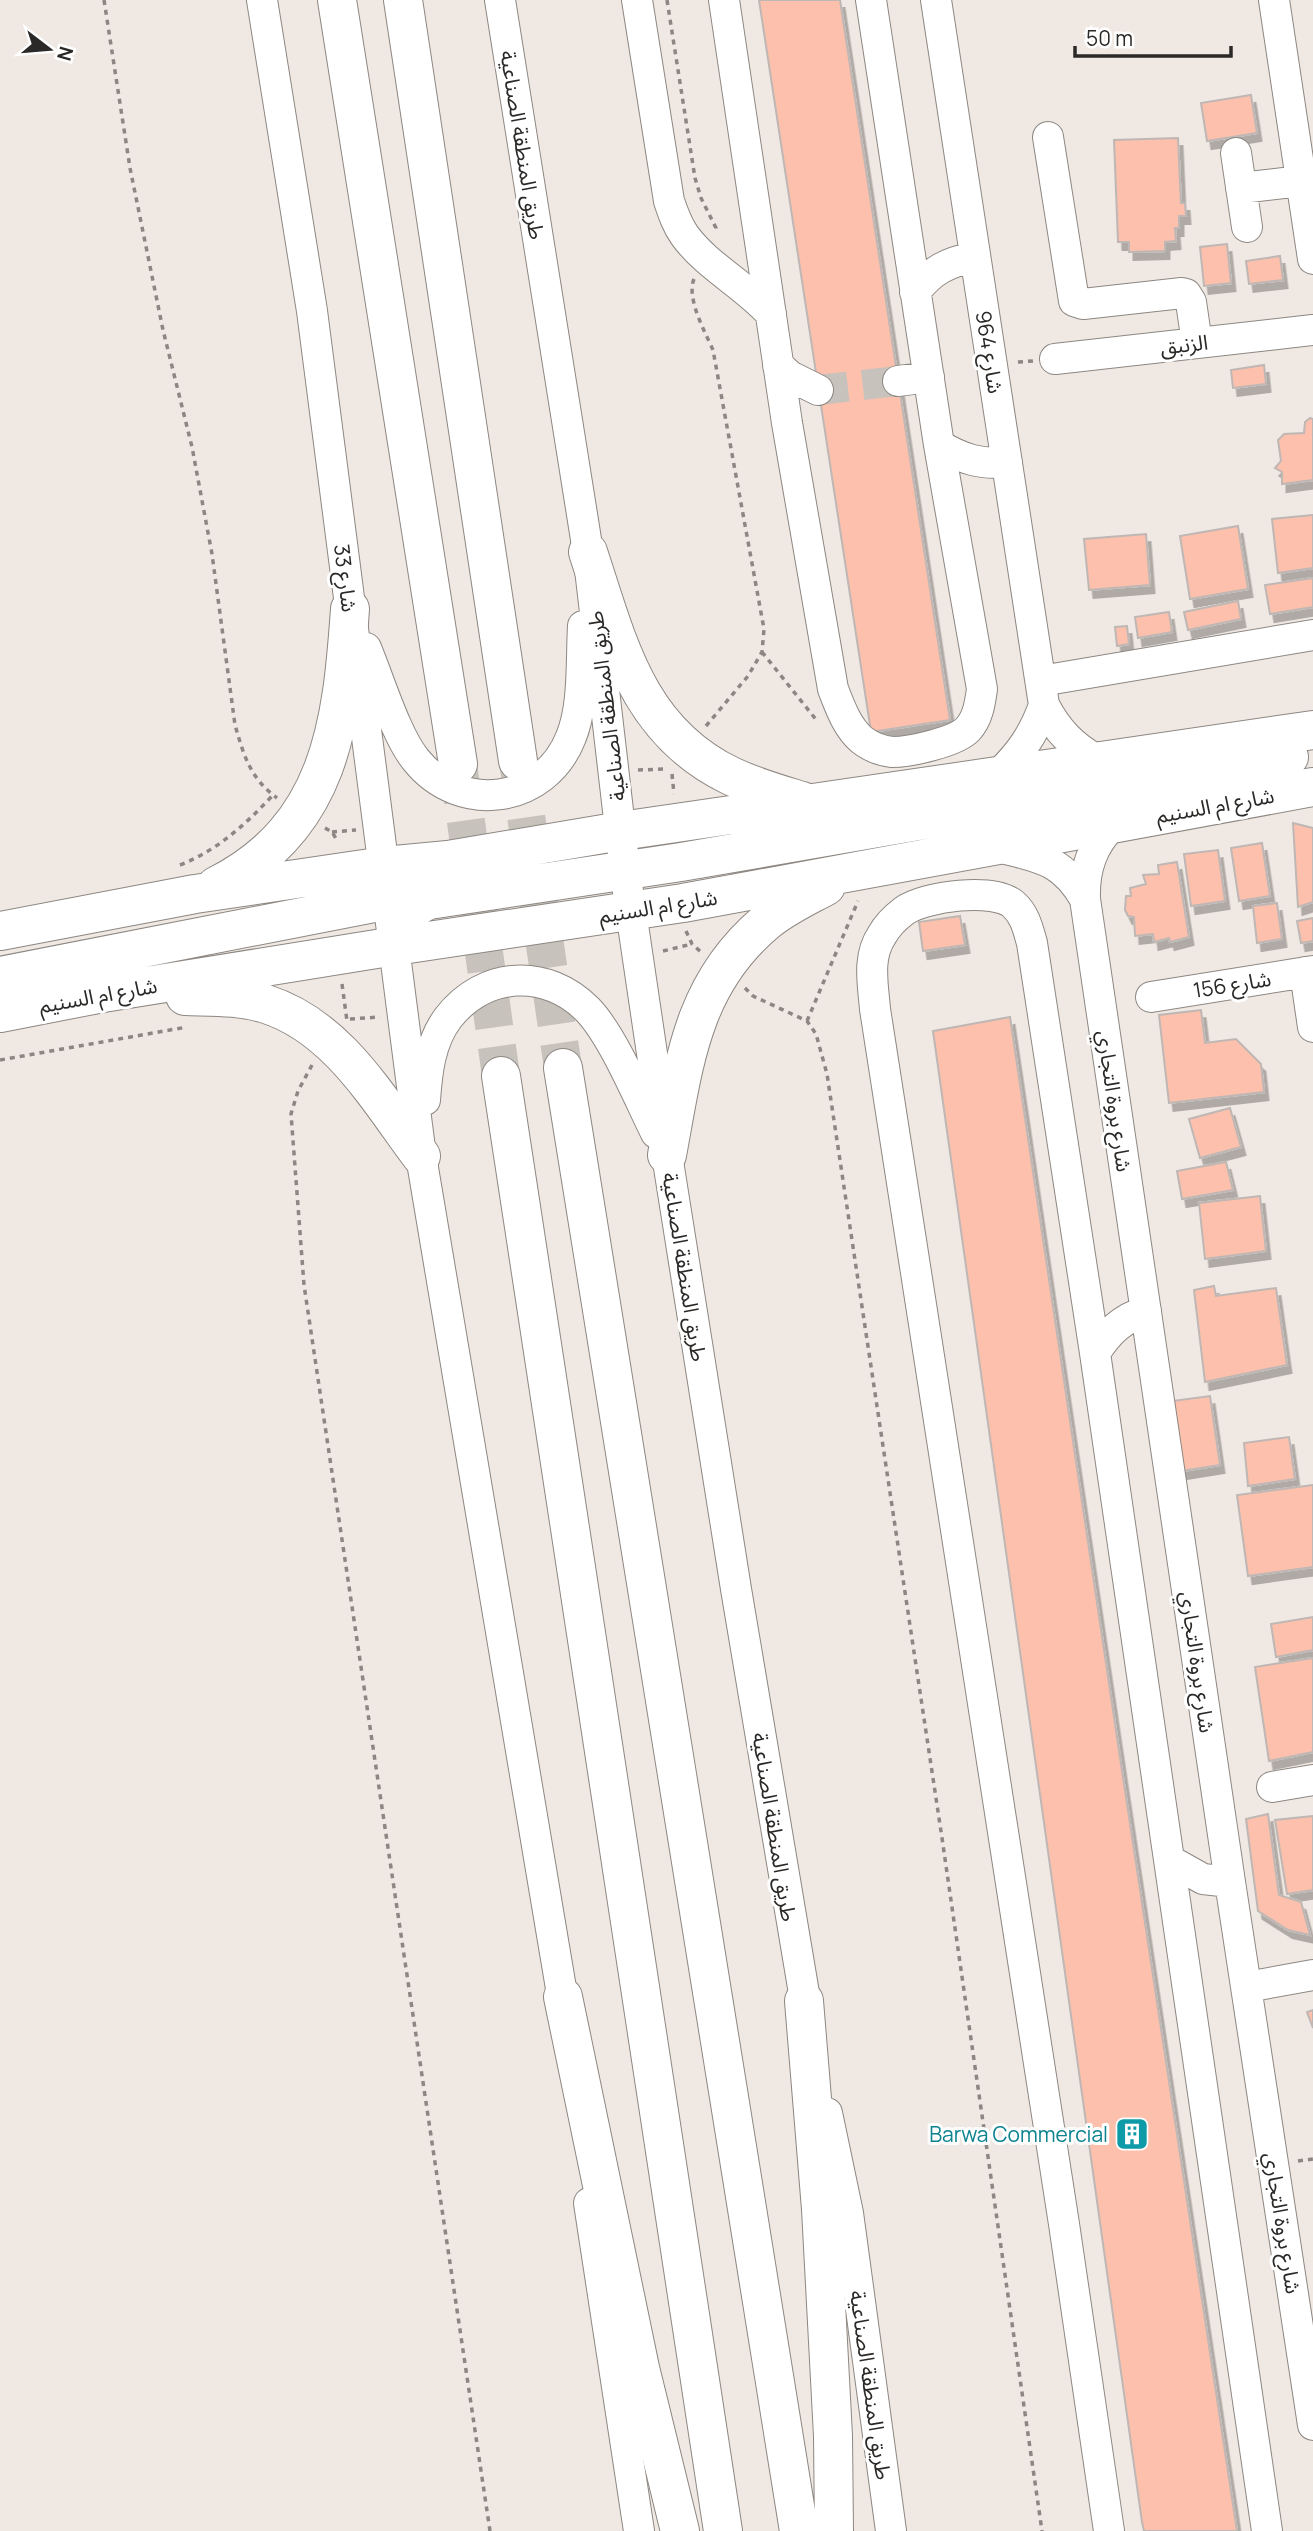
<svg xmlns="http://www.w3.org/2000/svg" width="1313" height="2531" viewBox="0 0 1313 2531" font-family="Manrope,'Noto Sans Arabic',sans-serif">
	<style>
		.building { fill: #fcc0ad; stroke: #bfb7b4; stroke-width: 2; filter: url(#shadow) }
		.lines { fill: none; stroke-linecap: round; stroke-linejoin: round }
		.minor-tunnel { stroke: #c8c2bd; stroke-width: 30; stroke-dasharray: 30 15; stroke-linecap: butt }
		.highway-tunnel { stroke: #c8c2bd; stroke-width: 38; stroke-dasharray: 38 19; stroke-linecap: butt }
		.minor-casing { stroke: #8d8782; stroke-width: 32 }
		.major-casing { stroke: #8d8782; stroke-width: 40 }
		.highway-casing { stroke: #8d8782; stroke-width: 40 }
		.path { stroke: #8c8784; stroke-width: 3.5; stroke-dasharray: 5 5; stroke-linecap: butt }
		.minor { stroke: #fff; stroke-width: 30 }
		.major { stroke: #fff; stroke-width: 38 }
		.highway { stroke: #fff; stroke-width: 38 }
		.labels { text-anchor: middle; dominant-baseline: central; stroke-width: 6; stroke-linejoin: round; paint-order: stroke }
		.street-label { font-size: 21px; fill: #2b2927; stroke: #fff }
		.culture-label { font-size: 21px; fill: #0d838f; stroke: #fff; text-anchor: end }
	</style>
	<defs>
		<filter id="shadow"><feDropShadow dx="4.5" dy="8" stdDeviation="0" flood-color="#0004"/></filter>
	</defs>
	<rect width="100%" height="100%" fill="#efe8e3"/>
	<path class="building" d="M759 0H840L950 720 871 732Z
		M1251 95 1257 133 1207 141 1201 103Z
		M1178 138 1181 203H1185L1186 216H1179V228H1175L1176 241 1165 242V251L1129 252V242H1118L1114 140Z
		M1227 244 1231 283 1204 286 1200 247Z
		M1280 256 1283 280 1249 284 1246 261Z
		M1264 365 1266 384 1233 388 1231 370Z
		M1310 418 1313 419V480L1282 484V472L1275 468 1281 461 1278 440 1284 434 1304 433 1305 422Z
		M1313 515V568L1278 573 1272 519Z
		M1238 526 1248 589 1190 599 1180 536Z
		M1146 534 1150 585 1089 590 1084 539Z
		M1313 578V607L1270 614 1265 585Z
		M1238 601 1241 619 1188 630 1184 612Z
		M1169 612 1172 632 1138 638 1135 617Z
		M1127 626 1129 644 1117 646 1115 627Z
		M1293 823 1313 828V902L1298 907Z
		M1262 843 1270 896 1239 901 1231 848Z
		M1218 850 1225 901 1191 906 1184 854Z
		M1177 862 1189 937 1170 942 1169 938 1154 942 1153 934 1135 936 1134 917 1128 916 1125 910 1126 896H1131L1130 888 1146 884 1143 875 1159 874 1158 865Z
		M1277 903 1282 939 1257 943 1253 906Z
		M960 916 965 945 923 951 919 922Z
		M1313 918V941L1301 943 1297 921Z
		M1201 1010 1205 1043 1236 1039 1261 1064 1264 1092 1169 1103 1159 1015Z
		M1010 1017 1121 1764 1237 2531H1144L1142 2522 933 1031Z
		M1230 1108 1241 1147 1200 1158 1189 1119Z
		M1226 1162 1233 1190 1182 1199 1177 1171Z
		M1260 1196 1266 1251 1205 1259 1199 1203Z
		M1214 1286 1216 1296 1276 1288 1287 1365 1205 1382 1194 1290Z
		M1210 1396 1220 1465 1182 1471 1172 1401Z
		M1289 1437 1295 1479 1248 1486 1244 1443Z
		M1313 1485V1567L1248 1576 1237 1495Z
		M1313 1617V1650L1276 1657 1271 1624Z
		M1313 1658V1752L1269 1761 1255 1667Z
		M1268 1814 1279 1895 1301 1902 1310 1935 1288 1930 1258 1911 1246 1819Z
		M1313 1816V1890L1287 1894 1275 1820Z
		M1313 2010V2028L1307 2012Z"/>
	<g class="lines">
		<path class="minor-tunnel" d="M818 390 898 381"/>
		<path class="highway-tunnel" d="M518 761 563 1068
			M458 764 501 1076"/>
		<defs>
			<path id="minor" d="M262 0 312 311 421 1156 566 2018
				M500 0 588 552 625 871 667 1155 736 1589 809 2023
				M637 0 669 201C673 213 677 225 685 236 708 267 745 285 771 314
				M724 0 787 423 833 689C840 707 847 727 862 740 870 746 882 751 892 752 910 752 956 742 968 729 978 718 980 703 982 689L939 445 871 0
				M936 0 1044 705C1057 730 1072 746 1097 760
				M1274 0 1313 259
				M1048 137 1074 301 1083 304 1182 293 1186 294 1191 302 1197 343
				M1236 153 1247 227
				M1241 188 1301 181
				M915 292C932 270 948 262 975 257
				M1055 359 1313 330
				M778 365 790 376 818 390
				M898 381 929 377
				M939 445C962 459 981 465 1007 462
				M366 648C379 679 396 736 416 760 460 815 545 804 571 737 584 706 581 660 583 626
				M1041 681 1313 635
				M998 775C1020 754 1034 734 1044 705
				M1113 824C1092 846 1084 869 1085 899L1230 1882 1313 2425
				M998 847C1040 858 1062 859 1085 899
				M1305 972 1313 1027
				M1151 997 1313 971
				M425 1100C427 1072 430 1042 448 1018 484 971 547 968 588 1010 613 1036 639 1099 656 1133
				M1095 1353C1109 1331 1122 1319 1146 1311
				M1272 1787 1313 1780
				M1169 1860 1203 1879 1230 1882
				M1247 1987 1313 1975
				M827 2113 848 2213 891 2531
				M589 2203 639 2531
				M1109 2531 1064 2224 875 1009C873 984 867 957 882 935 887 926 896 917 904 911 924 896 995 887 1014 905 1025 915 1028 929 1032 943L1095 1353 1267 2531"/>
			<path id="major" d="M588 552C618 643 637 731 731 776 754 787 779 794 802 801
				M216 886C331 828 342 724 350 609
				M0 931 195 894 384 866 448 860 621 831 1313 730
				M395 946C401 924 406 909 429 900L681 862 1289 757
				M0 976 435 891
				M185 996C212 997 240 996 266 1004 338 1027 378 1099 421 1156
				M0 1013 103 993 395 946 683 903 1313 787
				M667 1155C684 1064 691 985 766 922 784 907 806 897 826 886"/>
			<path id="highway" d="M337 0 458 764
				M403 0 518 761
				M563 1068 799 2531
				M501 1076 723 2531
				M563 1997 640 2368 680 2531
				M804 2001 821 2209 833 2436 834 2531"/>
		</defs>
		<use href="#minor" class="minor-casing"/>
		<use href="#major" class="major-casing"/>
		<use href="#highway" class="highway-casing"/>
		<path class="path" d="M104 0 130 168 163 330 192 447 212 554 235 725C244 756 250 778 277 798
			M667 0 695 178 701 198 716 228V233
			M694 279C686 298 705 332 713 350L764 629 762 652 748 676 706 726
			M1018 362 1033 361
			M762 652 818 722
			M638 770 665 769
			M672 774 674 794
			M325 828 332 832 338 842
			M332 832 356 830
			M180 865C218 850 246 824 273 795
			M686 931 692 944 701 952
			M663 951 692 944
			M342 984 347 1021
			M745 988 753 996 807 1021 816 1034 827 1074 942 1838 1042 2531
			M350 1019 380 1017
			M807 1021 858 901
			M0 1060 187 1027
			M312 1065 298 1091 291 1114 304 1285 490 2531
			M1298 2161 1313 2159"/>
		<use href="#minor" class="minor"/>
		<use href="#major" class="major"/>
		<use href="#highway" class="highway"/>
	</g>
	<defs>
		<symbol id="building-square" viewBox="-11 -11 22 22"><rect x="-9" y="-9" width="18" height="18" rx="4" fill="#0f9aa8" stroke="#fff"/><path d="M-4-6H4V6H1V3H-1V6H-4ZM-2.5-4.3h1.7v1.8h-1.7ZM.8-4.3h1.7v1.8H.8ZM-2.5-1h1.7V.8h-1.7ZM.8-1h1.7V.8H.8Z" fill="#fff"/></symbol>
	</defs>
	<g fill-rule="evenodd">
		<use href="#building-square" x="1113" y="2115" width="38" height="38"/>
	</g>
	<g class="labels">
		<g class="street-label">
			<text transform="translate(523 145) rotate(81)">طريق المنطقة الصناعية</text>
			<text transform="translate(1184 344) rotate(-6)">الزنبق</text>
			<text transform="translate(990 352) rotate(81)">شارع 964</text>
			<text transform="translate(346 578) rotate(83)">شارع 33</text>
			<text transform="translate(606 706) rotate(-97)">طريق المنطقة الصناعية</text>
			<text transform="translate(1215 805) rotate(-10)">شارع ام السنيم</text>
			<text transform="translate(658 906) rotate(-9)">شارع ام السنيم</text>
			<text transform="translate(1232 984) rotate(-9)">شارع 156</text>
			<text transform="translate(98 995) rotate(-10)">شارع ام السنيم</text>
			<text transform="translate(1115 1101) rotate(82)">شارع بروة التجاري</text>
			<text transform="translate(685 1267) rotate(81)">طريق المنطقة الصناعية</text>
			<text transform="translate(1198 1662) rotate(82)">شارع بروة التجاري</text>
			<text transform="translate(775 1827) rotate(81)">طريق المنطقة الصناعية</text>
			<text transform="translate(1283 2223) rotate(81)">شارع بروة التجاري</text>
			<text transform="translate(871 2385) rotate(82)">طريق المنطقة الصناعية</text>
		</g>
		<g class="culture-label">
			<text x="1108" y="2134">Barwa Commercial</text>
		</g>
	</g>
	<g transform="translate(49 49) rotate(106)" stroke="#ffffff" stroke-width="5" paint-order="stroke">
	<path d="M0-5L12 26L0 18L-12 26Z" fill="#2b2927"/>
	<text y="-10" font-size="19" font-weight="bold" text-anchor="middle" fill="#2b2927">N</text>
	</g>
	<path d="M1075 46v10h156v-10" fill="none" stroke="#2b2927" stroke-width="3.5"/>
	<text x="1086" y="46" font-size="21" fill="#2b2927" stroke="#ffffff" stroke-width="5" paint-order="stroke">50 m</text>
</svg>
